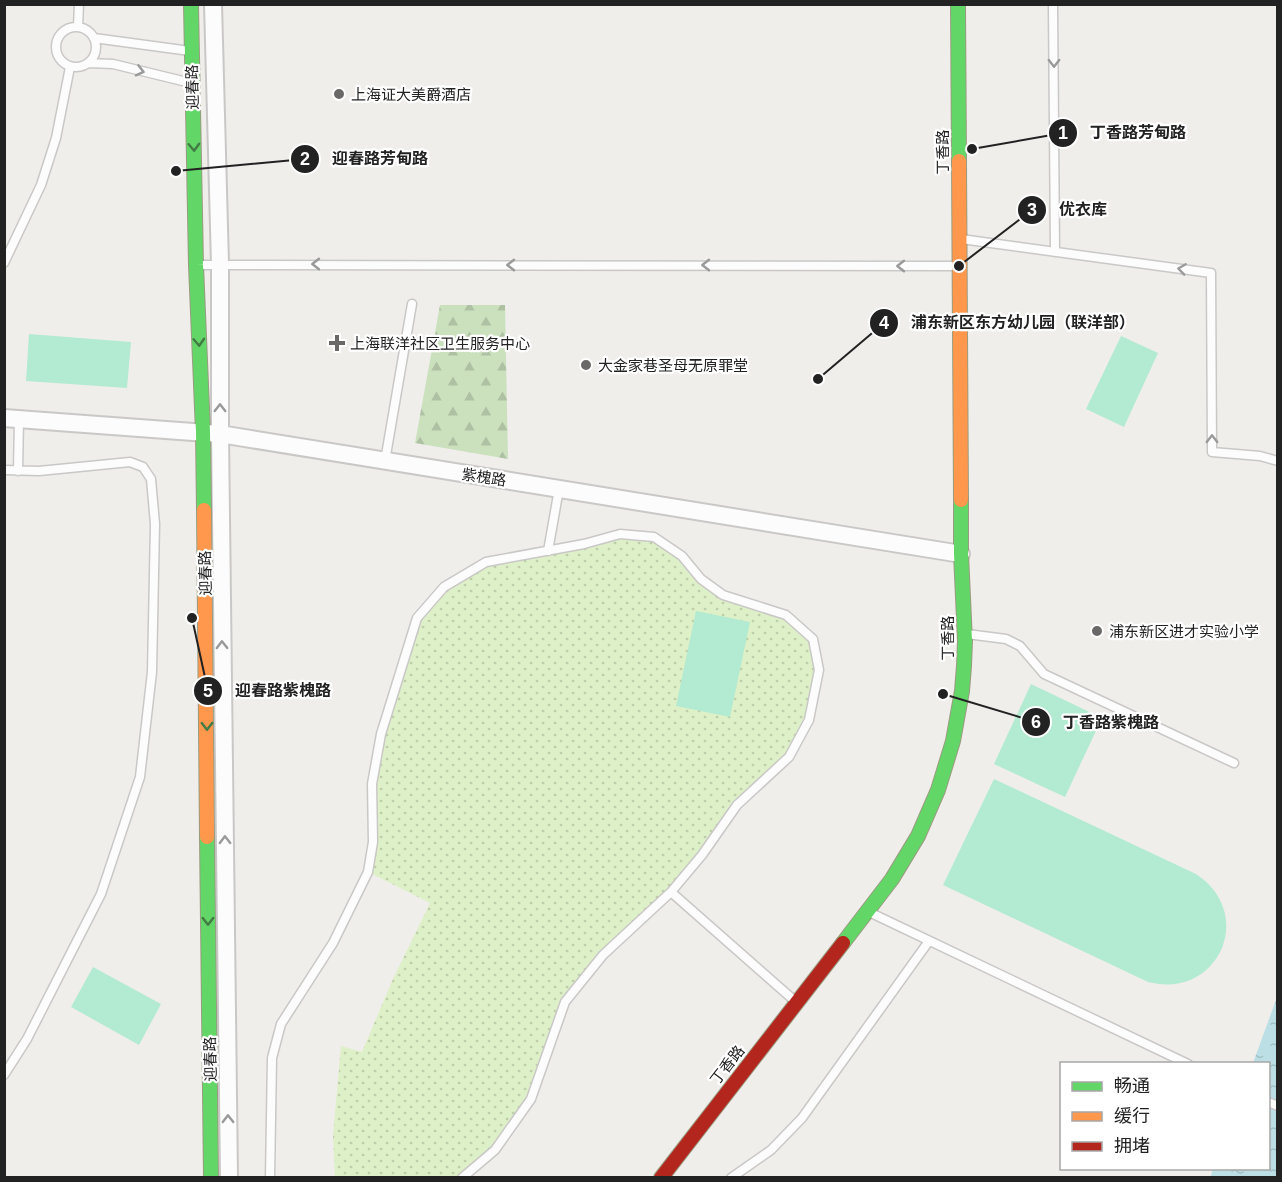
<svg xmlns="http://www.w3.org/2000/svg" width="1282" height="1182" viewBox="0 0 1282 1182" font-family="Arial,'Noto Sans SC',sans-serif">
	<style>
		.forest { fill: url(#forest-firs) }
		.garden { fill: url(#garden-dots) }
		.pitch { fill: #b2ebd1 }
		.water { fill: url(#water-ripples) }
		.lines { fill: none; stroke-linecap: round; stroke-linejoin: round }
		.lane-casing { stroke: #c9c8c7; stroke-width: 11 }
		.street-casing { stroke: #c9c8c7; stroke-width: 20 }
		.fast-casing { stroke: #9a9c81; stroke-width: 16 }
		.slow-casing { stroke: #9a9c81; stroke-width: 16 }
		.jam-casing { stroke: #9a9c81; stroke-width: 16 }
		.lane { stroke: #fdfcfc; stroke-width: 8 }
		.street { stroke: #fdfcfc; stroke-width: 16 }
		.fast { stroke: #63d668; stroke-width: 14 }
		.slow { stroke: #ff974d; stroke-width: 14 }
		.jam { stroke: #b3261e; stroke-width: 14 }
		.oneway { stroke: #9a9a9a }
		.oneway2 { stroke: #427c45 }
		.poi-dot { fill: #6a6968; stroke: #fff; stroke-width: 2 }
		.labels { text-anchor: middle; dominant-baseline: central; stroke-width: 4.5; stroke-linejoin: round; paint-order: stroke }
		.street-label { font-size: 15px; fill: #222; stroke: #fff }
		.poi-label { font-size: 15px; fill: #222; stroke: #fff; text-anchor: start }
		.leader { fill: none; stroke: #222; stroke-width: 2 }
		.callout-dot { fill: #222; stroke: #fff; stroke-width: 2 }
		.mark-label { font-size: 18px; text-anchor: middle; font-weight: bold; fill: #fff }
		.callout-label { font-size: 16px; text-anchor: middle; font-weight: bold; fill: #222; stroke: #fff; stroke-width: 4.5; stroke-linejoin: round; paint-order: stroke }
	</style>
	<defs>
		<pattern id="forest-firs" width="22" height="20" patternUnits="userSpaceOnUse" patternTransform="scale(1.5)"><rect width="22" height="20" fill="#cbe1be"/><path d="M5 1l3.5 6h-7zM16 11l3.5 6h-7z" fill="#aec1a3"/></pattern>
		<pattern id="garden-dots" width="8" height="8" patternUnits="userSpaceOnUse" patternTransform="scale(1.5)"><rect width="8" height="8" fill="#def0c7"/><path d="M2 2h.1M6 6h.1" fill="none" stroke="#beceab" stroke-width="1.8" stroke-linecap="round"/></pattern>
		<pattern id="water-ripples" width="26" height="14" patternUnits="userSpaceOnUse" patternTransform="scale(1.5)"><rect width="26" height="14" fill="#bcdfe6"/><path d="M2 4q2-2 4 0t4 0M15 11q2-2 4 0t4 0" fill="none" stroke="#a1bfc5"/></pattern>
	</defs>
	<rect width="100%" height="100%" fill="#f0eeeb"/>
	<path class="forest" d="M440 305H505L508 459 415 443Z"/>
	<path class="garden" d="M620 534 654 537 723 595 786 615 813 639 819 670 809 720 789 757 737 805 702 855 603 955 565 1002 531 1099 495 1150 462 1177 335 1178 333 1135 341 1046 362 1052 392 981 430 903 368 872 372 784 381 734 417 618 444 587 486 562Z"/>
	<path class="pitch" d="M29 334 131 342 127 388 26 381Z
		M1121 336 1158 353 1124 427 1086 409Z
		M696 611 750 622 730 717 676 706Z
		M1031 684 1102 718 1065 797 994 764Z
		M994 779 1196 874C1257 914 1218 1000 1148 982L943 885Z
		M93 967 161 1004 139 1045 71 1007Z"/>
	<path class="water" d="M1277 997V1177L1210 1178 1213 1169 1268 1168V1064L1253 1063Z"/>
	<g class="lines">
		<defs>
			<path id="lane" d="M1053 4 1055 252
				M56 47a20 20 0 1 1 40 0a20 20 0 1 1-40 0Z
				M78 27 79 4
				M94 38 190 51
				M89 63 113 64 191 83
				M961 239 1211 273 1212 452 1260 456 1278 461
				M4 263 41 185 56 138 70 67
				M198 265 959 266
				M385 461 412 304
				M4 470 39 471 130 462 143 467 151 479 155 524 152 672 140 777 101 894 27 1039 4 1075
				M18 471 19 419
				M548 551 559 489
				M967 634 1006 639 1020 646 1044 674 1234 763
				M671 892 796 1002
				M869 912 1188 1064
				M1268 1102 1278 1106
				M270 1178 272 1058 281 1024 333 943 368 872 373 842 372 784 381 734 417 618 444 587 486 562 584 544 620 534 654 537 682 556 701 579 723 595 786 615 813 639 819 670 809 720 789 757 737 805 702 855 671 892 603 955 565 1002 531 1099 495 1150 462 1178
				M731 1178 771 1150 802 1118 929 941"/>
			<path id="street" d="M213 4 220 264V434L229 1178
				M4 418 220 434 961 554"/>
			<path id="fast" d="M191 4 196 265 203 432 204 510
				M958 4 959 161
				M207 837 211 1178
				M843 943 892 879 918 836 938 790 953 741 962 691 964 666 965 641 961 554V500"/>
			<path id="slow" d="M959 161 961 500
				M204 510 207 837"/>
			<path id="jam" d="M661 1178 843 943"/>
		</defs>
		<use href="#lane" class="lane-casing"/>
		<use href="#street" class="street-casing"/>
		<use href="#fast" class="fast-casing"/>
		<use href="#slow" class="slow-casing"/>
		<use href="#jam" class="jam-casing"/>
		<use href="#lane" class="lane"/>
		<use href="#street" class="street"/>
		<use href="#fast" class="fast"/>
		<use href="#slow" class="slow"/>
		<use href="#jam" class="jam"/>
	</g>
	<defs><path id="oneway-chevron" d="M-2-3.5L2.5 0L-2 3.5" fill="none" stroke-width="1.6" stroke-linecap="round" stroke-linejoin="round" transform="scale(1.5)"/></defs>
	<g class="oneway">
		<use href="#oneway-chevron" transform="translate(1054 63) rotate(90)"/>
		<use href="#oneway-chevron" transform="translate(140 71) rotate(14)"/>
		<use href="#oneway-chevron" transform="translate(316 264) rotate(-180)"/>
		<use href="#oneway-chevron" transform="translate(511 265) rotate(-180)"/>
		<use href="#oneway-chevron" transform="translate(706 265) rotate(-180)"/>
		<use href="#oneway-chevron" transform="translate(901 266) rotate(-180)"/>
		<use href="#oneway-chevron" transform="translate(1182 269) rotate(-172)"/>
		<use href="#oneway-chevron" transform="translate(220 408) rotate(-90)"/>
		<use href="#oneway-chevron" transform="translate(1212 439) rotate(-90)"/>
		<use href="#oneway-chevron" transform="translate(222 645) rotate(-91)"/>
		<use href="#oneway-chevron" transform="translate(225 840) rotate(-91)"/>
		<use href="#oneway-chevron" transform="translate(228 1119) rotate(-91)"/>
	</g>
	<g class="oneway2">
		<use href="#oneway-chevron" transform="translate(194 147) rotate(88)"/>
		<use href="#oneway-chevron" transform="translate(199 342) rotate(87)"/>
		<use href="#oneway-chevron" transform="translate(207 726) rotate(90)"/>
		<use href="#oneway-chevron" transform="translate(208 921) rotate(90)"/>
	</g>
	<g class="poi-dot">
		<circle cx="339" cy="94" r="6"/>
		<path d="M334 334h6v6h6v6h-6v6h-6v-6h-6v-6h6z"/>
		<circle cx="586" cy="365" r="6"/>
		<circle cx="1097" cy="631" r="6"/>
	</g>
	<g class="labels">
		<g class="street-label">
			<text transform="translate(192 87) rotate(-91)">迎春路</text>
			<text transform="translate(942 152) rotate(-90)">丁香路</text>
			<text transform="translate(484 477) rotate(9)">紫槐路</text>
			<text transform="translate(205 573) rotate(-91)">迎春路</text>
			<text transform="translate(947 638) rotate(-90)">丁香路</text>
			<text transform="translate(210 1059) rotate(-91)">迎春路</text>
			<text transform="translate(727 1065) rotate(-52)">丁香路</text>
		</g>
		<g class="poi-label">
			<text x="351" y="94">上海证大美爵酒店</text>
			<text x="350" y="343">上海联洋社区卫生服务中心</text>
			<text x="598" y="365">大金家巷圣母无原罪堂</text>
			<text x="1109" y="631">浦东新区进才实验小学</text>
		</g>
	</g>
	<path class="leader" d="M972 149L1063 133M176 171L305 159M959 266L1032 210M818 379L884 323M192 618L208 691M943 694L1036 722"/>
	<g class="callout-dot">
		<circle cx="972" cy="149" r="6"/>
		<circle cx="176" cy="171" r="6"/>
		<circle cx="959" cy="266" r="6"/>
		<circle cx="818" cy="379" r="6"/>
		<circle cx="192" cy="618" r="6"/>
		<circle cx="943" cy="694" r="6"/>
		<circle cx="1063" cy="133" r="15"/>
		<circle cx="305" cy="159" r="15"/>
		<circle cx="1032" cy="210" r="15"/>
		<circle cx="884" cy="323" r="15"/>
		<circle cx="208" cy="691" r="15"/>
		<circle cx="1036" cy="722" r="15"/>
	</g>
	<g class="mark-label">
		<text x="1063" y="139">1</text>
		<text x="305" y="165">2</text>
		<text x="1032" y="216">3</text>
		<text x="884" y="329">4</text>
		<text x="208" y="697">5</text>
		<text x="1036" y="728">6</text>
	</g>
	<g class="callout-label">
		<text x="1138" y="138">丁香路芳甸路</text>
		<text x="380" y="164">迎春路芳甸路</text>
		<text x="1083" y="215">优衣库</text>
		<text x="1023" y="328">浦东新区东方幼儿园（联洋部）</text>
		<text x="283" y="696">迎春路紫槐路</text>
		<text x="1111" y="728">丁香路紫槐路</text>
	</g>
	<rect width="1282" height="1182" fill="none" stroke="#222222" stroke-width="12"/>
	<rect x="1060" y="1062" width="210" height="108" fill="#ffffff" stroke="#a7a7a7" stroke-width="1.5"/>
	<rect x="1072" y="1082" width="30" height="9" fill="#63d668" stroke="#a7a7a7" stroke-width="1.5"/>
	<text x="1114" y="1092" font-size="18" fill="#222222">畅通</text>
	<rect x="1072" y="1112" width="30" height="9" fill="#ff974d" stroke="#a7a7a7" stroke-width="1.5"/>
	<text x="1114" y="1122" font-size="18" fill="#222222">缓行</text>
	<rect x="1072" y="1142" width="30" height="9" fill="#b3261e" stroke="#a7a7a7" stroke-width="1.5"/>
	<text x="1114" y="1152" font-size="18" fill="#222222">拥堵</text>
</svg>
